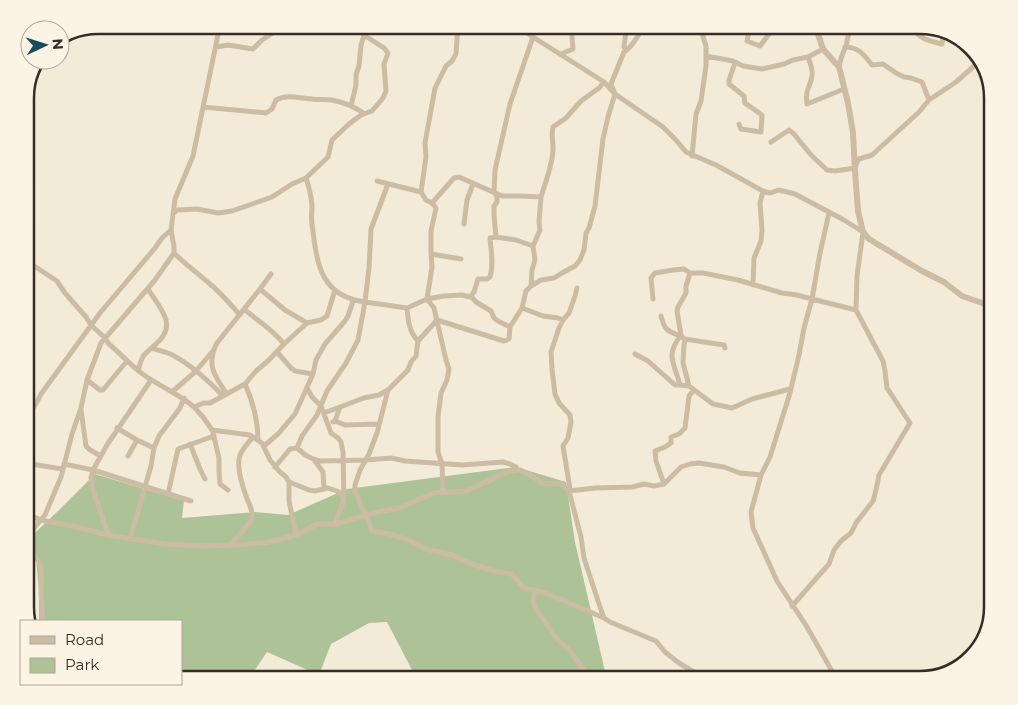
<svg xmlns="http://www.w3.org/2000/svg" width="1018" height="705" viewBox="0 0 1018 705" font-family="Montserrat,sans-serif">
	<style>
		.green { fill: #adc397 }
		.lines { fill: none; stroke-linecap: round; stroke-linejoin: round }
		.minor { stroke: #ccbca3; stroke-width: 5 }
		.tertiary { stroke: #ccbca3; stroke-width: 6 }
		.rim { fill: none; stroke: #362e26; stroke-width: 2.5 }
	</style>
	<rect width="100%" height="100%" fill="#f3ebd8"/>
	<path class="green" d="M516 467 566 482 575 542 607 680H404L412 670 387 622 369 623 331 644 319 675 267 652 248 680H181V621H39V591L36 559 25 547V542L58 511 95 474 184 501 182 518 255 512 288 515 347 489Z"/>
	<g class="lines">
		<path class="minor" d="M516 25 533 37 604 82 615 94 663 127 676 140 686 152 716 165 763 191 770 193 779 190 795 194 844 220 863 232 857 276 856 310 883 361 885 371 887 388 910 423 879 475 876 490 873 501 856 523 851 533 841 541 834 550 829 564 792 606
			M627 25 624 47 627 50
			M742 25 750 27 747 41 760 46 776 25
			M894 25V26L906 28 917 33C923 40 933 42 942 44L944 32
			M216 47 228 45 253 49 262 40 279 29 283 25
			M845 47C859 47 865 56 872 65L883 64 896 73 904 77 911 78 922 82 929 100
			M561 54 573 49 571 25
			M706 56 733 61 743 66 762 69 784 64 793 60 808 57 823 49
			M808 57C810 62 813 70 812 76 810 88 805 89 807 104L844 89
			M735 63 729 80V84L744 96 745 103 762 115 761 132 741 129 739 124
			M839 67C840 59 843 53 846 46 848 39 848 32 851 25
			M351 106 356 85V75L359 66 361 45 364 35
			M203 107 266 113 272 109 276 100C287 94 299 98 312 99 318 100 325 99 332 100 342 102 353 106 362 112L361 115
			M771 142 789 130 794 134 811 155 827 170 835 171 855 168 857 162 859 159 872 155 919 112 929 100 956 82 981 60
			M692 156 696 114 701 101 706 66V46L702 33V25
			M306 178C309 187 311 195 312 205 312 211 311 218 312 224 317 262 319 296 365 302L369 268 371 229 388 184
			M377 181 421 192
			M541 197 539 222 540 230 533 246 535 260 532 270 531 286 526 291 522 308 510 327 509 339 504 341 437 320 418 341 416 356 411 362 408 370 388 390 377 433 369 454 360 470 355 485V492L358 497 362 508 366 515 372 531 390 534 411 541 426 549 452 555 469 563 494 571 512 574 523 588 546 593 604 618
			M432 203 454 178 459 177 502 196H520L541 197C545 183 554 161 553 147 553 138 551 137 553 127L566 118 581 101 599 88 604 82
			M174 213 177 210 197 209 218 213 232 211 272 197 292 184 306 178 328 157 332 140 349 124 361 115 372 111 383 98 386 91 384 64 388 53 384 48 364 35 369 25
			M829 213 820 253 812 299 856 310
			M464 224 467 200 473 184
			M496 237 516 240 533 246
			M174 253C185 264 197 273 210 284 221 293 230 304 240 315
			M431 254 461 259
			M25 260 57 281 65 293 86 317 91 325 105 338 109 344C121 354 132 367 144 375 161 387 179 394 194 407L204 403H210L245 384 256 371 269 360 284 344 307 323 321 320 327 316 335 290
			M271 274 260 289 285 310 307 323
			M753 285 754 258 761 241 762 230 760 203 763 191
			M531 286 541 280 554 278 562 273 575 266 580 260 584 250 586 233 589 228 595 206 603 139 608 117 615 94 611 84 624 52C634 46 638 34 645 25
			M577 288 575 296 569 313 563 320 559 328 551 352 552 369 555 394 559 403 570 415 571 422 568 438 563 446 570 489 569 491 581 537 584 558 600 607 604 618 610 622 656 641 665 652 679 663 707 680
			M471 296 476 302 491 311 494 318 498 321 510 327
			M653 299 651 278 655 273 673 270 684 269 690 273H703L738 280 782 293 797 295 812 299 804 328 799 355 790 393 770 457 761 475 751 512 753 528 777 581 807 627 837 680
			M407 308C408 320 409 332 418 341
			M522 308 543 316 558 318 563 320
			M244 309C258 321 273 330 284 344
			M661 316C666 336 672 330 685 339L684 345 683 363 689 386 713 404 732 408 752 399 790 389
			M685 339 724 345 725 348
			M152 348C159 351 168 352 174 356 190 364 211 383 223 396
			M277 352 291 368 295 371 313 374
			M635 354 648 361 675 385H680
			M138 370C140 365 141 359 144 355 153 345 170 337 166 320 163 309 154 299 148 289
			M87 380 100 390H103L127 361
			M245 384C253 402 258 419 258 440
			M689 386 680 385C674 362 665 356 681 335L677 311 678 307 686 293V286L690 273
			M307 388 312 397 321 406 331 433 338 438 341 442 343 452 344 501 337 517 336 524
			M172 392 196 371 212 352
			M227 394C214 376 206 364 217 343L260 289
			M194 407 203 417 212 430 250 435 262 443 270 460 279 471 286 477 289 482 309 490 315 491 328 488 337 491 342 494 344 501
			M81 410 86 446 90 450 101 456
			M324 413 364 398 379 395 388 390
			M335 421 345 425 379 424
			M333 422 335 421 340 407
			M25 424C29 413 36 405 41 394L100 313 155 248 162 238 171 230
			M117 428 137 440 154 448
			M213 433 219 458V471L220 484 228 490
			M190 444 200 469 205 479
			M264 446 278 434 295 414 313 374 316 360 325 344 345 321 348 316 353 301
			M128 456 137 440
			M315 461 323 472 324 489
			M25 462 31 464 62 469
			M64 464 93 470 191 501
			M275 467 290 449 297 448
			M516 467 510 464 503 462 462 465 405 461 391 458 366 460 321 461C311 460 304 454 297 448L302 436 317 415 327 391 346 363 358 340 365 302 407 308 427 299 444 296 462 295 470 297 474 292 478 279H487L490 277C494 265 491 251 490 238L496 237 494 215V206L497 202V196L494 192 495 170 510 104 533 37
			M289 482V501L296 535
			M664 484 656 461 655 451 665 447 671 443V437L679 434 685 428 689 396 694 390
			M443 491 442 464 438 452V417L441 393 447 380 449 369 446 360 434 308 427 299 432 267 431 252V231L436 208 432 203 426 200 421 192 426 157 425 143 435 88 446 66 452 61 456 54 458 25
			M168 494 178 449 214 436
			M25 513 41 520 77 527 108 535 164 544 200 546 238 545 269 542 296 535 317 524H336L373 513 399 508 434 493 467 491 507 472 520 470 534 477 542 483 561 484 569 491 595 488 632 487 644 484 654 486 664 484 681 467 690 464 699 463 724 467 740 473 761 475
			M108 535 93 490 91 478 93 470 107 445 151 380
			M25 539 45 515 61 477 72 434 81 408 87 380 101 343 155 280 174 253V246L171 230 175 199 193 156 220 25
			M130 539 151 466 154 448 159 436 180 408 184 398
			M230 546C235 538 250 525 252 518 253 511 250 505 247 499 243 488 235 463 241 453 244 447 249 442 253 437
			M25 548C31 552 36 556 39 562 43 572 41 583 41 594 42 603 43 612 42 621
			M535 590 533 602 536 609 558 640 569 650 578 662 590 680"/>
		<path class="tertiary" d="M815 25 823 49 839 67 848 103 853 133 855 171 858 211 863 232 869 239 922 271 944 282 962 296 985 304 993 309"/>
	</g>
	<path d="M0 0H1018V705H0ZM98 34H920A64 64 0 0 1 984 98V607A64 64 0 0 1 920 671H98A64 64 0 0 1 34 607V98A64 64 0 0 1 98 34Z" fill="#fbf4e4" fill-rule="evenodd"/>
	<path class="rim" d="M98 34H920A64 64 0 0 1 984 98V607A64 64 0 0 1 920 671H98A64 64 0 0 1 34 607V98A64 64 0 0 1 98 34Z"/>
	<rect x="20" y="620" width="162" height="65" fill="#fbf4e4" stroke="#aca598"/>
	<rect x="30" y="636" width="25" height="8" fill="#ccbca3" stroke="#aca598"/>
	<text x="65" y="645" font-size="15" fill="#362e26">Road</text>
	<rect x="30" y="658" width="25" height="15" fill="#adc397" stroke="#aca598"/>
	<text x="65" y="670" font-size="15" fill="#362e26">Park</text>
	<g transform="translate(45 45) rotate(86)"><circle r="24" fill="#fbf4e4" stroke="#aca598"/>
	<path d="M0-4L9 19L0 12L-9 19Z" fill="#184c5b"/>
	<text y="-8" font-size="14" font-weight="bold" text-anchor="middle" fill="#362e26">N</text>
	</g>
</svg>
